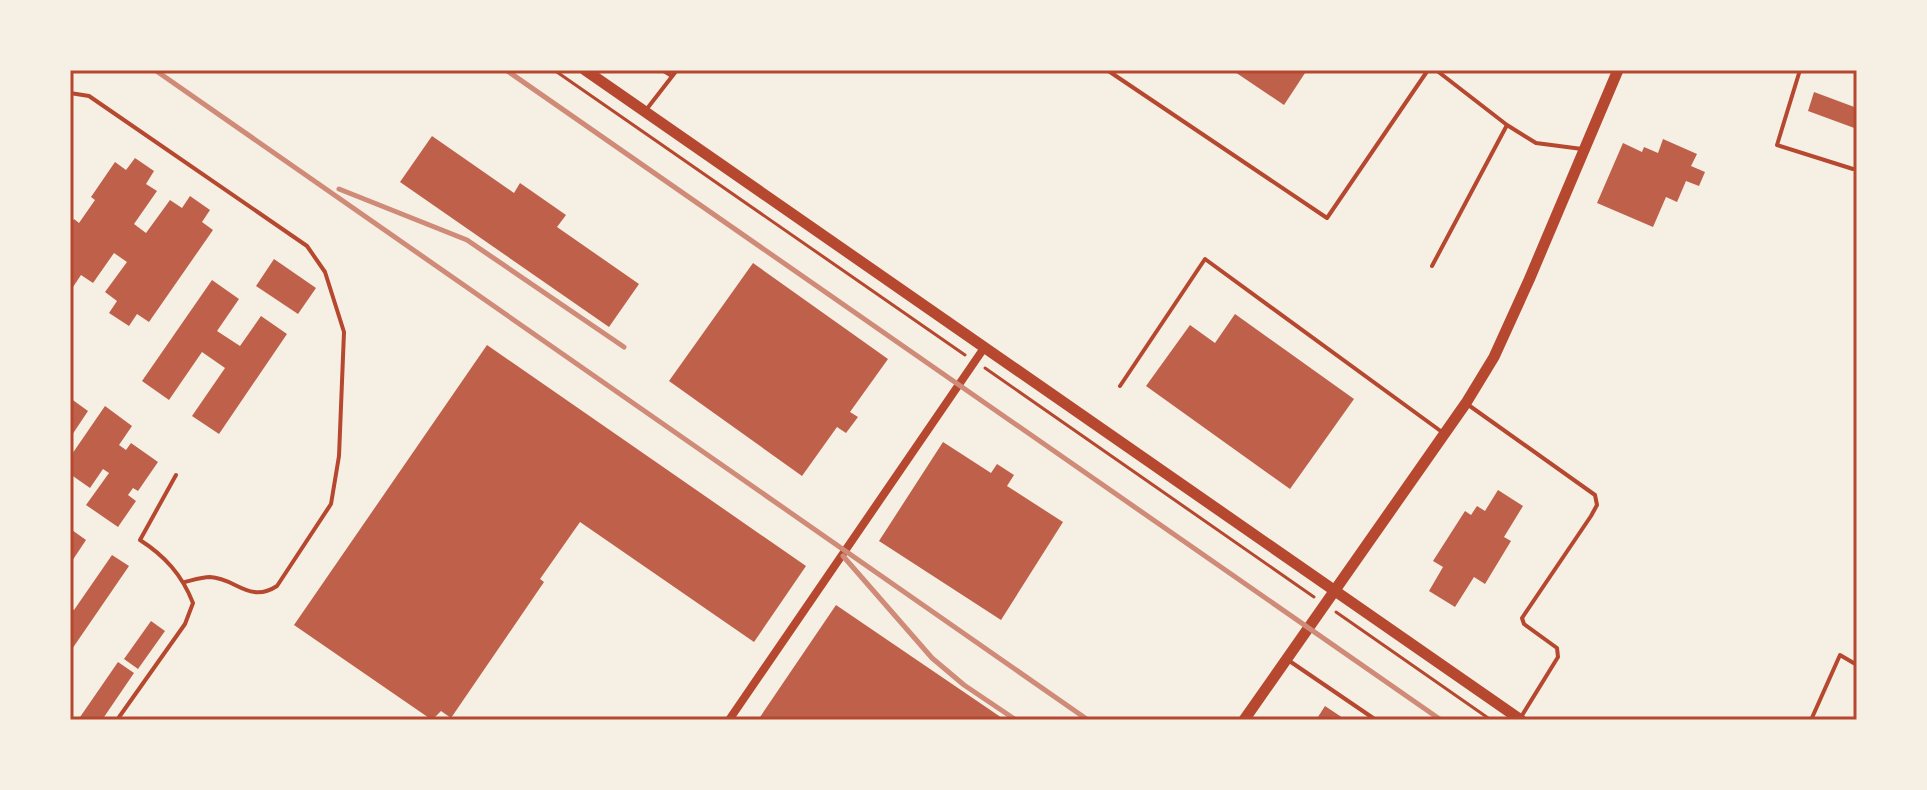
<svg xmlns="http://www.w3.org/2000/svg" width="1927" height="790" viewBox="0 0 1927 790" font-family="'DM Sans',sans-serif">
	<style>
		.building { fill: #bf614a }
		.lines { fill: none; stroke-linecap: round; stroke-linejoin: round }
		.path { stroke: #b5482f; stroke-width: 3 }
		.service { stroke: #b5482f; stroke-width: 4 }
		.minor { stroke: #b5482f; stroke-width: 8 }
		.secondary { stroke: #b5482f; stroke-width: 11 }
		.rail { stroke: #cf8b77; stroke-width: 5 }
		.neatline { fill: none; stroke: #b5482f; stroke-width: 3 }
	</style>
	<rect width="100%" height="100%" fill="#f6efe4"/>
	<path class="building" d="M1232 70H1307L1284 105Z
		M1814 92 1857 108V129L1808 111Z
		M432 136 514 193 520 183 566 215 557 227 639 284 609 327 400 182Z
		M1663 139 1697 154 1691 166 1705 172 1699 186 1686 181 1677 202 1666 197 1653 227 1597 203 1623 143 1642 152 1644 147 1658 153Z
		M135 158 154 171 146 184 157 191 134 224 146 233 170 200 182 208 190 196 210 210 202 222 213 230 149 322 137 314 129 326 109 313 117 301 105 292 127 262 114 253 93 283 81 275 73 287 70 285V225L74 219 79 223 95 200 91 197 115 162 126 170Z
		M274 259 316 288 298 314 256 286Z
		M753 263 888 359 850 412 858 417 846 433 837 427 802 476 669 381Z
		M212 280 239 299 217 331 240 346 261 316 287 334 219 434 192 416 225 368 202 352 169 400 142 381Z
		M1235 314 1354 399 1290 489 1146 386 1190 325 1215 343Z
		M487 345 806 566 754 642 580 522 540 579 544 582 451 718 441 711 432 720 294 625Z
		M70 398 88 411 70 438Z
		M105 406 132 426 119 445 126 450 131 443 158 462 138 491 133 488 128 495 136 501 118 527 86 505 109 473 103 469 90 488 70 474V457Z
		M943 442 991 473 997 464 1014 475 1007 486 1063 522 1001 620 879 541Z
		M1498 490 1523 506 1504 537 1511 541 1485 584 1474 577 1455 607 1429 591 1443 567 1433 561 1465 511 1471 515 1477 506 1485 511Z
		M72 530 86 540 70 564V533Z
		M112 555 129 566 70 652V607L74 610Z
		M836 605 1005 720H758Z
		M151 621 165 631 138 669 124 659Z
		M118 662 134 673 102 720H78Z
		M1325 706 1346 720H1316Z"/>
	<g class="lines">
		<path class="path" d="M554 70 965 355
			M985 368 1314 597
			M1336 612 1491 720"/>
		<path class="service" d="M662 70 672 76
			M1107 70 1327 218 1428 70
			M1436 70 1507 125 1536 143 1582 149
			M1800 70 1777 145 1853 169
			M70 93 89 96 307 246 325 272 344 332 339 456 331 504 277 586C249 604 236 578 210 577 202 577 193 580 185 582
			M646 110 677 70
			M1432 266 1507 125
			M1120 386 1205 259 1442 432
			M1467 404 1595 495 1597 505 1591 516 1522 618 1524 624 1557 648 1558 657 1521 717
			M1288 660 1376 720
			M117 720 185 624 193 603C182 575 165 556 140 540L176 475
			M1811 720 1840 655 1857 665"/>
		<path class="minor" d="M729 720 984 348"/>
		<path class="secondary" d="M585 70 1521 720
			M1244 720 1466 403 1494 357 1529 280 1618 70"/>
		<path class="rail" d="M155 70 1088 720
			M506 70 1441 720
			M339 189 467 240 624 347
			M843 556 932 658 964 685 1016 720"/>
	</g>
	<rect width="1927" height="790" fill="none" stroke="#f6efe4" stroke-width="144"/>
	<rect x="72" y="72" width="1783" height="646" class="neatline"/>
</svg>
